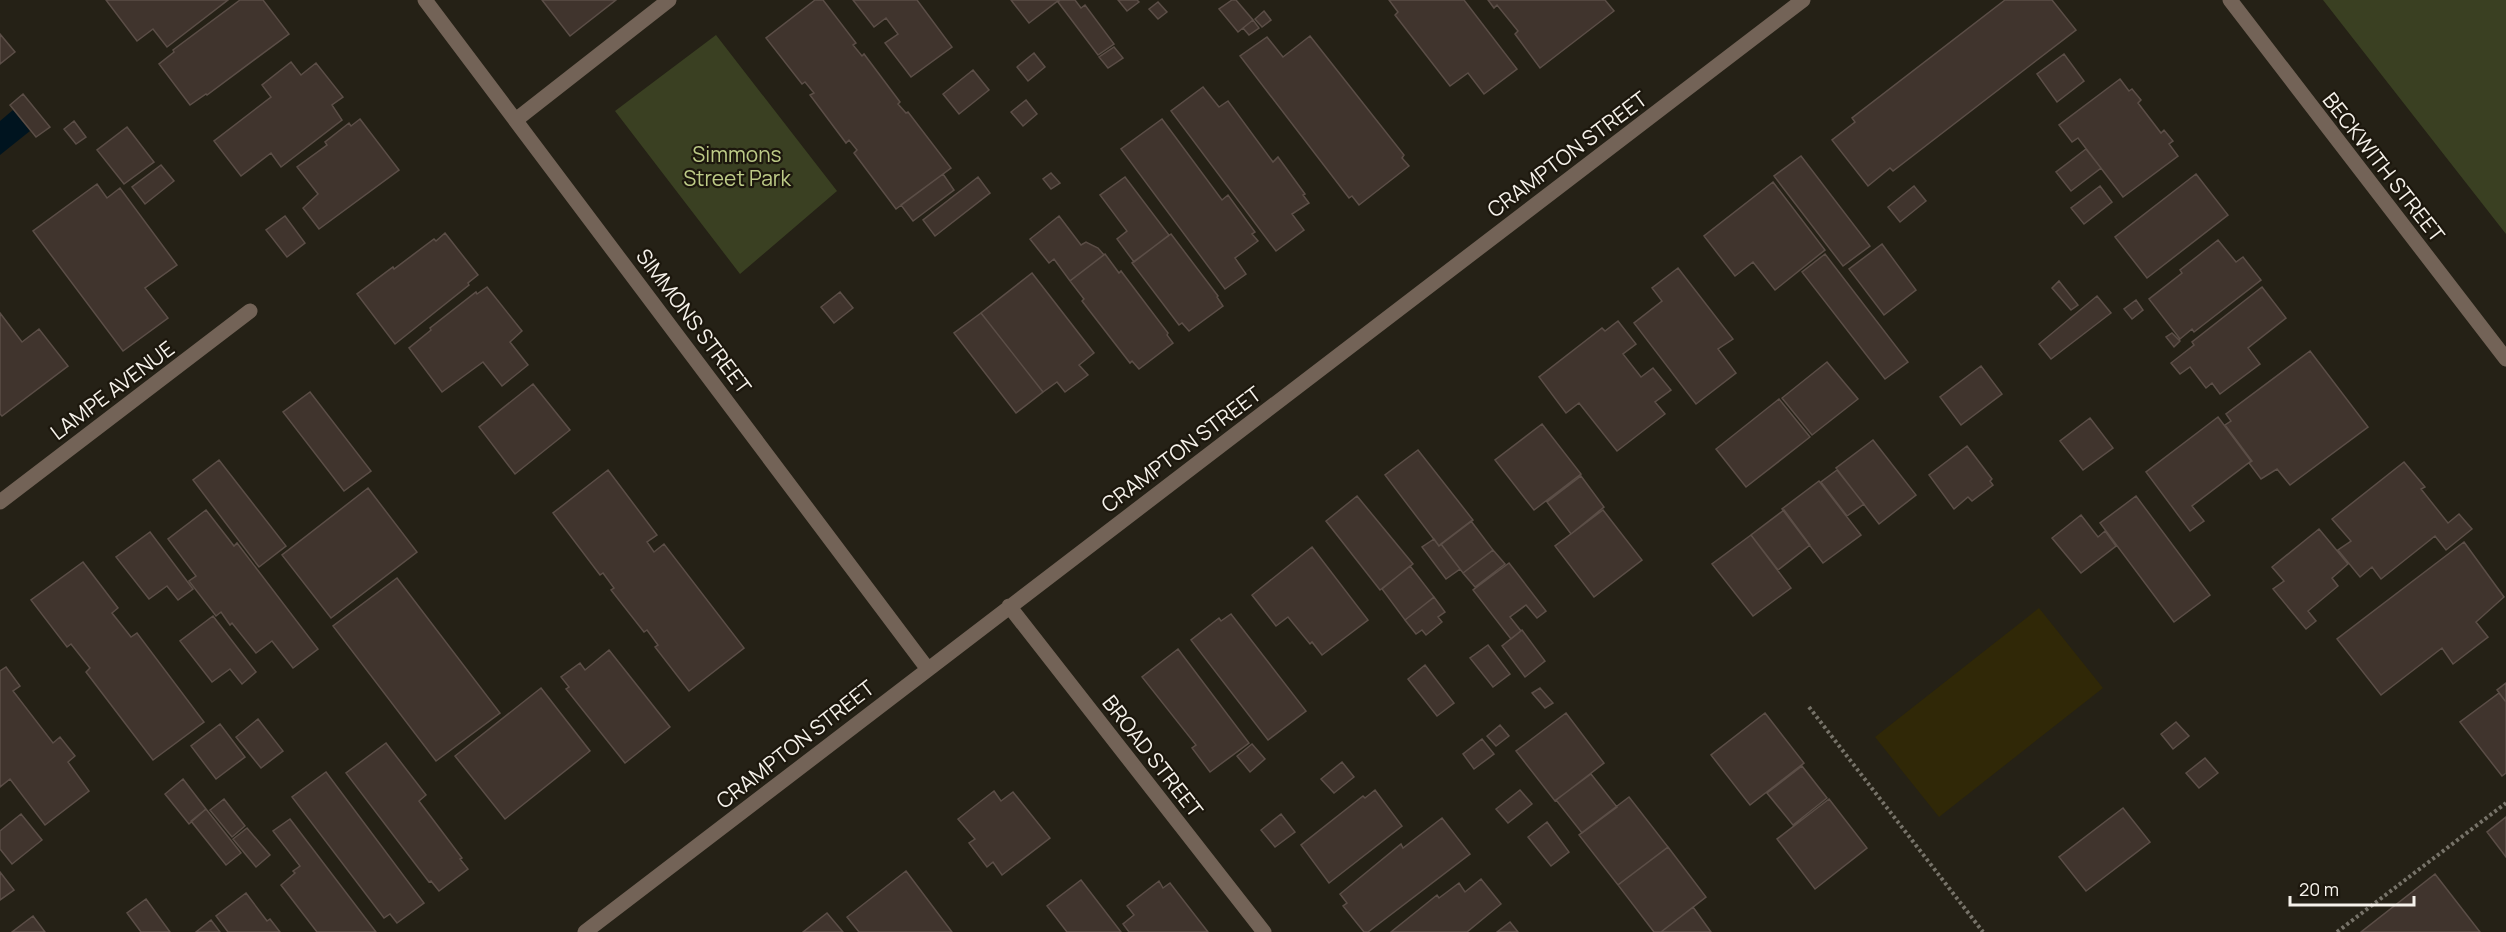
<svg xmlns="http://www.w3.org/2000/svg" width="2506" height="932" viewBox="0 0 2506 932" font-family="Manrope,sans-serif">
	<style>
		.green { fill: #3a4022 }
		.sand { fill: #302807 }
		.water { fill: #00141f }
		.building { fill: #40342d; stroke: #5b4e47; stroke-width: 1.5 }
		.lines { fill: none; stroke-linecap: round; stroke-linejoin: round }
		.path { stroke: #777369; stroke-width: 4; stroke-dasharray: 3 3; stroke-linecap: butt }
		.minor { stroke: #736357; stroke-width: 15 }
		.labels { text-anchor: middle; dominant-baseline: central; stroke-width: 4.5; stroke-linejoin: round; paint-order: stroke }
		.park-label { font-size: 21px; fill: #bdcb87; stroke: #1c170d }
		.street-label { font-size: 21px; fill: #f6f2eb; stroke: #1c170d }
	</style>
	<rect width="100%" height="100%" fill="#252116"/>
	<path class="green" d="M2323 0H2506V234Z
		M716 35 837 191 740 274 615 111Z"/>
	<path class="sand" d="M2039 608 2103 688 1939 817 1875 737Z"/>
	<path class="water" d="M13 110 30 131 0 155V121Z"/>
	<path class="building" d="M106 0H228L167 47 153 29 137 41Z
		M240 0H263L289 34 207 95 206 94 190 105 159 64 174 52 173 50Z
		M542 0H616L570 36Z
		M815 0H823L856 43 853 45 862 56 864 54 900 102 898 104 906 113 908 112 951 168 896 209 854 153 857 150 849 140 846 143 810 95 814 93 805 82 802 84 766 38Z
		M853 0H917L952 47 911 77 885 43 898 34 886 18 874 27Z
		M1011 0H1059L1029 23Z
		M1060 0H1075L1081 8 1085 5 1114 44 1098 55 1058 2Z
		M1118 0H1137L1139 2 1127 11Z
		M1232 0H1236L1253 20 1238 32 1219 9Z
		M1389 0H1464L1517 69 1484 94 1468 73 1450 86 1395 15 1398 12Z
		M1488 0H1605L1614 11 1540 68 1515 34 1518 31 1497 5 1494 8Z
		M2005 0H2052L2076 30 1893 171 1890 168 1868 186 1832 140 1855 122 1852 118Z
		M1158 2 1167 12 1158 19 1149 9Z
		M1264 11 1271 20 1262 27 1255 19Z
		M1253 20 1259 28 1249 35 1243 28Z
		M0 34 15 52 0 64Z
		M1310 36 1404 155 1402 158 1409 166 1359 205 1352 196 1349 198 1240 56 1267 37 1283 57Z
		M1114 47 1123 58 1108 68 1099 57Z
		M1034 53 1045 67 1028 81 1017 67Z
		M2064 54 2084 81 2057 102 2037 74Z
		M291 62 301 75 316 63 343 97 332 105 342 120 281 167 271 153 241 176 214 141 271 97 262 85Z
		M973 70 989 90 959 114 943 94Z
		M2120 79 2129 91 2132 89 2141 100 2138 103 2161 133 2164 130 2173 141 2169 144 2178 156 2123 197 2078 138 2072 142 2059 125Z
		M1203 87 1219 107 1228 101 1273 162 1278 157 1305 194 1303 195 1309 203 1292 214 1304 230 1276 251 1171 111Z
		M23 94 50 127 36 137 10 105Z
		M1026 100 1037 114 1023 126 1011 112Z
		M360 119 399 170 319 229 303 208 318 194 297 167 327 145 325 142 349 123 351 126Z
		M1162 119 1222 200 1228 195 1255 232 1252 234 1258 241 1235 258 1246 274 1225 289 1121 149Z
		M74 121 86 137 76 144 64 129Z
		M127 127 154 162 124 184 97 150Z
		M2086 149 2101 168 2071 191 2056 172Z
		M1801 156 1870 246 1843 266 1774 176Z
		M161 165 174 181 145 204 132 187Z
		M1051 173 1060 183 1051 189 1043 179Z
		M943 174 954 190 913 221 901 205Z
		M2196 174 2228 215 2147 278 2115 237Z
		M978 177 990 193 935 236 923 220Z
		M1125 177 1169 235 1134 262 1117 239 1127 231 1100 195Z
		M1773 182 1825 250 1775 290 1753 262 1735 276 1704 236Z
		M97 184 107 198 120 188 177 265 145 288 168 318 123 351 33 231Z
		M1914 186 1926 201 1900 222 1888 207Z
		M2100 186 2112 202 2084 224 2071 208Z
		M285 216 305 243 287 257 266 230Z
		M1059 216 1081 245 1086 242 1098 248 1104 255 1070 281 1054 259 1049 263 1030 239Z
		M445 233 478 275 468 283 469 285 395 344 357 294 393 267 394 269 434 239 436 241Z
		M1171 234 1218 296 1217 297 1223 306 1189 331 1182 323 1179 325 1132 263Z
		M2218 240 2236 262 2243 257 2261 280 2194 332 2192 329 2180 339 2149 299 2182 273 2180 270Z
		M1882 244 1916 290 1884 315 1849 269Z
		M1105 254 1119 273 1121 271 1168 333 1167 335 1173 343 1139 369 1132 361 1130 363 1082 301 1084 299 1070 281Z
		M1825 254 1908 362 1885 379 1802 272Z
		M1678 268 1733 339 1718 349 1736 373 1696 404 1634 323 1662 301 1652 288Z
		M1032 273 1094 353 1079 365 1088 375 1065 392 1057 382 1043 392 981 313Z
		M2059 281 2078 305 2071 310 2052 288Z
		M487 287 522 331 510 342 528 365 502 386 483 362 442 392 409 348 431 330 430 328 476 292 477 294Z
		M2262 287 2286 318 2248 348 2260 364 2220 394 2212 383 2206 388 2190 367 2180 374 2171 363 2194 345 2192 342Z
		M840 292 853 308 834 323 821 307Z
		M2097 296 2111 313 2051 359 2039 344Z
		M2136 300 2143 310 2132 319 2124 309Z
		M0 313 22 342 39 329 68 366 2 416 0 414Z
		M981 313 1043 392 1016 413 954 333Z
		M1618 321 1636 344 1623 354 1641 377 1653 368 1671 390 1655 402 1665 414 1617 451 1579 403 1566 413 1539 377 1602 328 1605 331Z
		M2172 333 2180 341 2174 347 2166 337Z
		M2310 351 2368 427 2290 485 2277 469 2261 479 2249 463 2252 461 2225 425 2231 421 2226 414Z
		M1827 362 1858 399 1812 435 1782 398Z
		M1981 366 2002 394 1961 425 1940 397Z
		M533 384 570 430 515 474 479 427Z
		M310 392 371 471 344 491 283 412Z
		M1779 399 1810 437 1746 487 1716 449Z
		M2218 417 2251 461 2192 506 2204 521 2190 531 2146 472Z
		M2090 418 2113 448 2083 470 2060 441Z
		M1542 424 1581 474 1534 510 1495 460Z
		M1873 440 1916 495 1879 524 1836 468Z
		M1967 446 1992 479 1990 481 1993 485 1972 501 1968 497 1954 509 1929 475Z
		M1418 450 1473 520 1439 546 1385 475Z
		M219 460 286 546 259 567 193 480Z
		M2404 462 2425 487 2421 489 2448 523 2459 514 2472 529 2446 550 2435 536 2381 579 2372 567 2360 577 2338 550 2351 541 2332 519Z
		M608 470 657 535 647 542 654 552 664 544 744 648 689 691 655 647 658 645 647 630 644 632 611 590 614 588 603 573 600 575 553 513Z
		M1837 470 1864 504 1847 516 1821 482Z
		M1581 476 1604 507 1571 534 1547 502Z
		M1819 481 1861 535 1823 563 1782 509Z
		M368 488 417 552 331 618 282 555Z
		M1357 496 1413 564 1380 590 1326 521Z
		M2136 496 2210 595 2174 622 2100 523Z
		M206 510 234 546 237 543 318 649 293 668 272 641 256 653 232 623 230 625 221 612 216 616 189 581 196 576 168 539Z
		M1603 510 1642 560 1594 597 1555 546Z
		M1784 510 1810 545 1778 570 1751 535Z
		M2081 515 2098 537 2105 531 2116 546 2081 573 2052 538Z
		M1471 521 1493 550 1463 573 1441 544Z
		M2319 529 2348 564 2332 578 2338 586 2308 611 2316 621 2306 629 2273 589 2284 581 2272 567Z
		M150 532 193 589 178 600 167 586 149 599 116 557Z
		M1751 535 1791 588 1753 616 1712 564Z
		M1434 539 1439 546 1441 544 1460 569 1446 579 1422 547Z
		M2464 542 2504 597 2476 622 2488 637 2453 664 2442 648 2381 695 2337 639Z
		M1312 547 1368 620 1322 655 1312 642 1310 644 1288 617 1276 626 1252 595Z
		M1493 550 1505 564 1475 587 1463 573Z
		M83 562 118 608 112 613 131 637 137 633 204 722 153 760 86 672 90 668 71 644 67 647 31 600Z
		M1509 563 1546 611 1537 618 1526 605 1510 617 1521 631 1511 639 1473 590Z
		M1410 566 1434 597 1405 620 1382 589Z
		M397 578 500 713 436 761 333 626Z
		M1434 597 1445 612 1438 617 1442 622 1426 635 1422 630 1416 634 1405 620Z
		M1231 614 1306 711 1268 740 1191 640 1219 618 1221 621Z
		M213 616 256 672 242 684 230 669 212 682 180 641Z
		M1522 630 1545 661 1525 677 1502 646Z
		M1488 645 1510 674 1493 687 1470 658Z
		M1178 649 1249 743 1210 772 1192 748 1196 745 1142 677Z
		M609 650 670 727 625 763 566 689 569 687 561 677 580 663 585 670Z
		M1425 665 1454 703 1437 716 1408 679Z
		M6 667 20 686 13 691 53 743 60 737 75 756 68 762 89 791 45 825 10 779 0 787V671Z
		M2506 683V702L2497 690Z
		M541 688 590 751 505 819 455 756Z
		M1540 688 1553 703 1545 708 1532 693Z
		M2499 693 2506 702V773L2502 776 2460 722Z
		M1566 713 1604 763 1555 801 1516 751Z
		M1765 713 1804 763 1750 805 1711 755Z
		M258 719 283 751 261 768 236 737Z
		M2176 722 2189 736 2173 749 2161 734Z
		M220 724 245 757 216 779 191 746Z
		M1500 725 1509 736 1496 746 1487 736Z
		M1482 739 1494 754 1474 769 1463 754Z
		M386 743 426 795 419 801 462 858 460 859 468 869 439 891 431 881 429 882 346 773Z
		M1252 744 1265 759 1250 772 1237 756Z
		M2205 758 2218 773 2199 788 2186 773Z
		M1342 762 1354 777 1334 793 1321 779Z
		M1802 766 1827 798 1793 825 1767 793Z
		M326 772 424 903 397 923 390 914 384 918 292 797Z
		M1591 774 1617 807 1582 833 1556 800Z
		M183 779 206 809 189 824 165 794Z
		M1375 790 1402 826 1329 883 1301 845 1363 796 1365 798Z
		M1520 790 1532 804 1508 823 1496 809Z
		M994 791 1001 801 1013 792 1050 838 1002 875 993 862 987 867 969 843 975 839 958 819Z
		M1629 797 1668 847 1618 885 1579 835Z
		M224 799 245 826 232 837 210 810Z
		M1829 799 1867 848 1815 889 1777 839Z
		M2123 808 2150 842 2086 891 2059 857Z
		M206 809 241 853 226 865 191 821Z
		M21 814 42 840 12 864 0 849V831Z
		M1281 814 1295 832 1275 847 1261 830Z
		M2506 817V857L2487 832Z
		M1442 818 1470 854 1368 932H1364L1343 906 1347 903 1340 894 1401 844 1403 848Z
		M290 819 376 932H317L281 885 295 873 293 871 300 866 273 831Z
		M1547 822 1569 852 1551 866 1528 837Z
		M247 828 270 855 256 867 233 839Z
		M1668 847 1706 897 1661 932H1654L1618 885Z
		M906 871 952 932H859L847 917Z
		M0 872 14 890 0 900Z
		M2435 874 2480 932H2361Z
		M1481 879 1501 904 1467 932H1391L1437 895 1439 898 1459 883 1465 892Z
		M1081 880 1121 932H1067L1047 906Z
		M1159 881 1163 888 1170 883 1208 932H1129L1123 924 1134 915 1127 906Z
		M246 893 267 921 270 919 280 932H228L216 916Z
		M146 899 170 932H141L127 913Z
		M1693 907 1711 932H1661Z
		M827 913 843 932H803Z
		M33 916 45 932H12Z
		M211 920 220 932H196Z
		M1510 922 1518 932H1497Z"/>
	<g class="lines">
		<path class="path" d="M1809 707 1983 932
			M2337 932 2506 803"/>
		<path class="minor" d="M425 0 927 668
			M2230 0 2506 359
			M517 119 669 0
			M0 502 250 311
			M1009 606 1264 932
			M585 932 1803 0"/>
	</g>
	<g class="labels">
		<g class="park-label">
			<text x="737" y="154">Simmons<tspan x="737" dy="24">Street Park</tspan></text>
		</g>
		<g class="street-label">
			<text transform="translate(1567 154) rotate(-37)">CRAMPTON STREET</text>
			<text transform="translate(2384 167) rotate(52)">BECKWITH STREET</text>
			<text transform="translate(694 321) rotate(53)">SIMMONS STREET</text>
			<text transform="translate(112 390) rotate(-37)">LAMPE AVENUE</text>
			<text transform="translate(1181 449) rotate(-37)">CRAMPTON STREET</text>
			<text transform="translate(795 744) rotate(-38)">CRAMPTON STREET</text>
			<text transform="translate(1153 756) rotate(52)">BROAD STREET</text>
		</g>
	</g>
	<path d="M2290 896v9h124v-9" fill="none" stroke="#f6f2eb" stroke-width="3"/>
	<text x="2299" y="896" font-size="18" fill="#f6f2eb" stroke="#1c170d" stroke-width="4.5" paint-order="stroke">20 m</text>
</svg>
